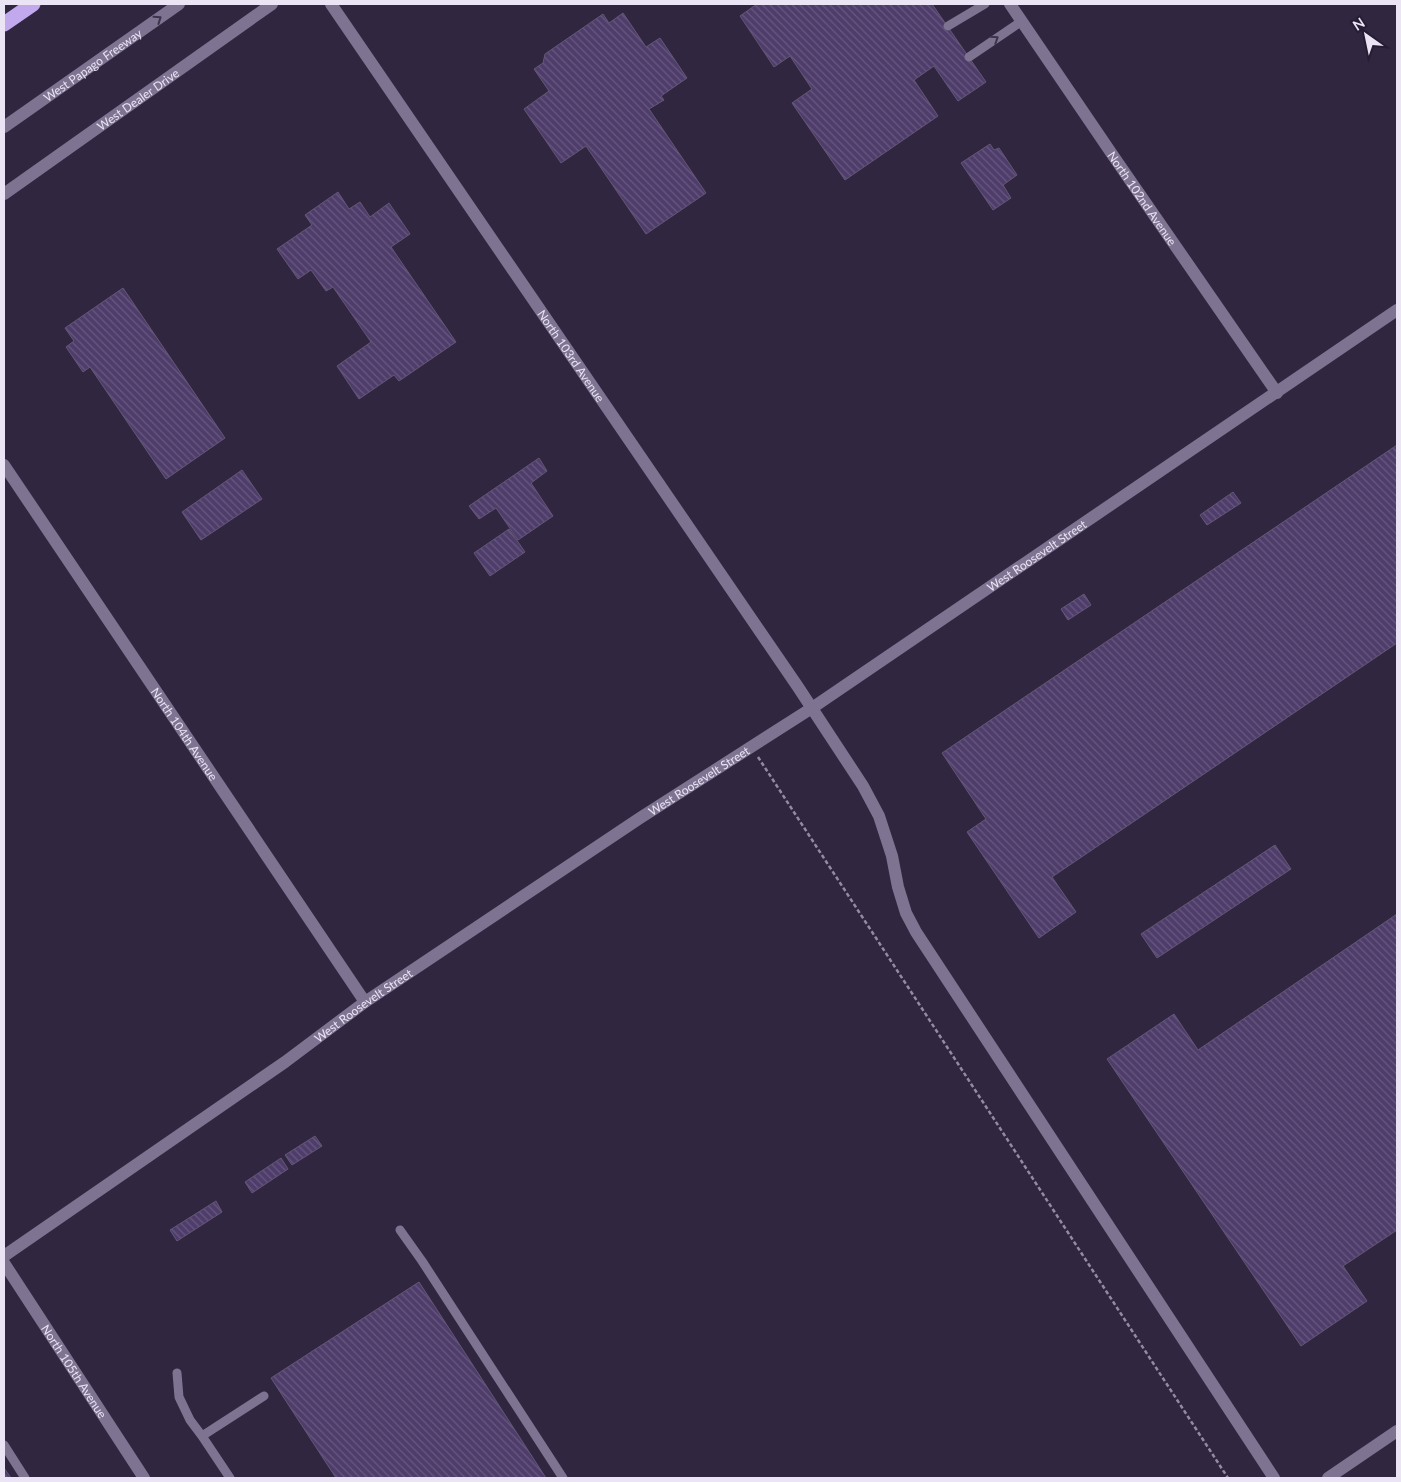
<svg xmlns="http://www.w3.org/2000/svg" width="1401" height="1482" viewBox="0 0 1401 1482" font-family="Lato,sans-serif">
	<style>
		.building { fill: url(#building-back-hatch); stroke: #625875 }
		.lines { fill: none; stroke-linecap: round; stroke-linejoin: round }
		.path { stroke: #938ba1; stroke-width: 2.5; stroke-dasharray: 4 2.5; stroke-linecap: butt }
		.service { stroke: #7e7492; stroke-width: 9 }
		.minor { stroke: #7e7492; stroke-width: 12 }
		.tertiary { stroke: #7e7492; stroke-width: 12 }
		.secondary { stroke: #7e7492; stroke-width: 12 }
		.motorway { stroke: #c2a9ee; stroke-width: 15 }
		.oneway { stroke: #3c334c }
		.labels { text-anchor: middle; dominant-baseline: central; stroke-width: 4; stroke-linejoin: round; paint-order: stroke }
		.street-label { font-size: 12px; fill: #eae4f5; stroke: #261d35 }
	</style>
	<defs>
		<pattern id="building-back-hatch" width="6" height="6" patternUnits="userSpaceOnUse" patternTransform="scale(1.25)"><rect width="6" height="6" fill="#4e3c6a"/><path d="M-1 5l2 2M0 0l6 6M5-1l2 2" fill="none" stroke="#685880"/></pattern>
	</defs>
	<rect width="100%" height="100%" fill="#302640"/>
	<path class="building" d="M757 4H932L986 82 958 101 934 66 914 80 938 116 845 180 792 103 812 89 790 56 774 67 740 16Z
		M623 13 646 47 660 38 687 78 661 96 664 100 649 109 706 193 646 234 586 146 561 163 524 109 549 91 534 69 543 63 545 54 603 14 609 23Z
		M990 144 994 150 999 148 1017 175 1003 185 1011 198 993 210 961 163Z
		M338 192 349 209 360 202 370 217 389 203 410 234 391 247 456 342 399 381 394 375 359 399 337 366 371 342 333 287 326 291 311 270 298 279 277 249 312 225 305 215Z
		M123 288 225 438 166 479 90 367 83 372 66 347 74 341 65 328Z
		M1397 445V643L1052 877 1076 912 1039 938 967 832 986 819 942 753Z
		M539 458 547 471 531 483 553 516 518 540 496 508 479 519 469 506Z
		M242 470 262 499 201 540 182 512Z
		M1233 492 1241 503 1207 525 1200 515Z
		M509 529 525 552 490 576 474 553Z
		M1084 594 1091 605 1068 620 1061 609Z
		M1275 845 1291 869 1157 958 1141 934Z
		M1397 914V1230L1343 1266 1367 1301 1301 1346 1107 1059 1174 1014 1198 1050Z
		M315 1136 322 1146 292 1165 285 1155Z
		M281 1158 288 1169 252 1193 245 1182Z
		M216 1201 222 1212 177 1241 170 1230Z
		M419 1282 546 1478H336L271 1378Z
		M4 1468 11 1478H4Z"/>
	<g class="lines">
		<path class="path" d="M758 757 1228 1478"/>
		<path class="service" d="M948 26 985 4
			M969 57 1022 21
			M400 1230 422 1261 563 1478
			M177 1373 179 1397 190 1420 202 1436
			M4 1445 25 1478
			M230 1478 202 1436 264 1396"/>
		<g class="minor">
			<path id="s1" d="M331 4 798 687 863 786 879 816 892 856 898 887 906 913 916 932 1274 1478"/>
			<path id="s2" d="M1010 4 1114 157 1277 393"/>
			<path id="s3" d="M4 465 365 1002"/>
			<path id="s4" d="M4 1263 144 1478"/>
			<path d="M1328 1478 1397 1431"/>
		</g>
		<g class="tertiary">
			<path id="s5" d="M4 194 272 4"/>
			<path id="s6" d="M4 1256 285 1062 365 1002 640 818 812 708 1397 310"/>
		</g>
		<path class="secondary" id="s7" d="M4 127 179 4"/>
		<path class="motorway" d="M4 24 33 4"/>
	</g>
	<defs><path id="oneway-chevron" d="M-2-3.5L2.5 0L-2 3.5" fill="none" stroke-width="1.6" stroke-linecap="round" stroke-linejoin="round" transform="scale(1.25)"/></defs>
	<g class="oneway">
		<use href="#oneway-chevron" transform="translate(158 19) rotate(-35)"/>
		<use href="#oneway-chevron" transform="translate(995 39) rotate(-33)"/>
	</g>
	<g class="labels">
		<g class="street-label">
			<text stroke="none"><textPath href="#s7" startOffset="108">West Papago Freeway</textPath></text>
			<text stroke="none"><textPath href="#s5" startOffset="164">West Dealer Drive</textPath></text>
			<text stroke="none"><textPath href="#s2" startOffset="235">North 102nd Avenue</textPath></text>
			<text stroke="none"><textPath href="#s1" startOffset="426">North 103rd Avenue</textPath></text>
			<text stroke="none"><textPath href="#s6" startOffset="1248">West Roosevelt Street</textPath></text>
			<text stroke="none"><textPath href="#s3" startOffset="324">North 104th Avenue</textPath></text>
			<text stroke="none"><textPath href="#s6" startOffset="842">West Roosevelt Street</textPath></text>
			<text stroke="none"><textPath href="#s6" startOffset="438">West Roosevelt Street</textPath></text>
			<text stroke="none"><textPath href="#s4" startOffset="129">North 105th Avenue</textPath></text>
		</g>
	</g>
	<rect width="1401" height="1482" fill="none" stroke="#eae4f5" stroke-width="10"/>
	<g transform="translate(1366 35) rotate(327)" stroke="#261d35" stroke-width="4" paint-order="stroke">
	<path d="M0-4L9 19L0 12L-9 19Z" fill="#eae4f5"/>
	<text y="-8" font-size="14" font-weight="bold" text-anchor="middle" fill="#eae4f5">N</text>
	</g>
</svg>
